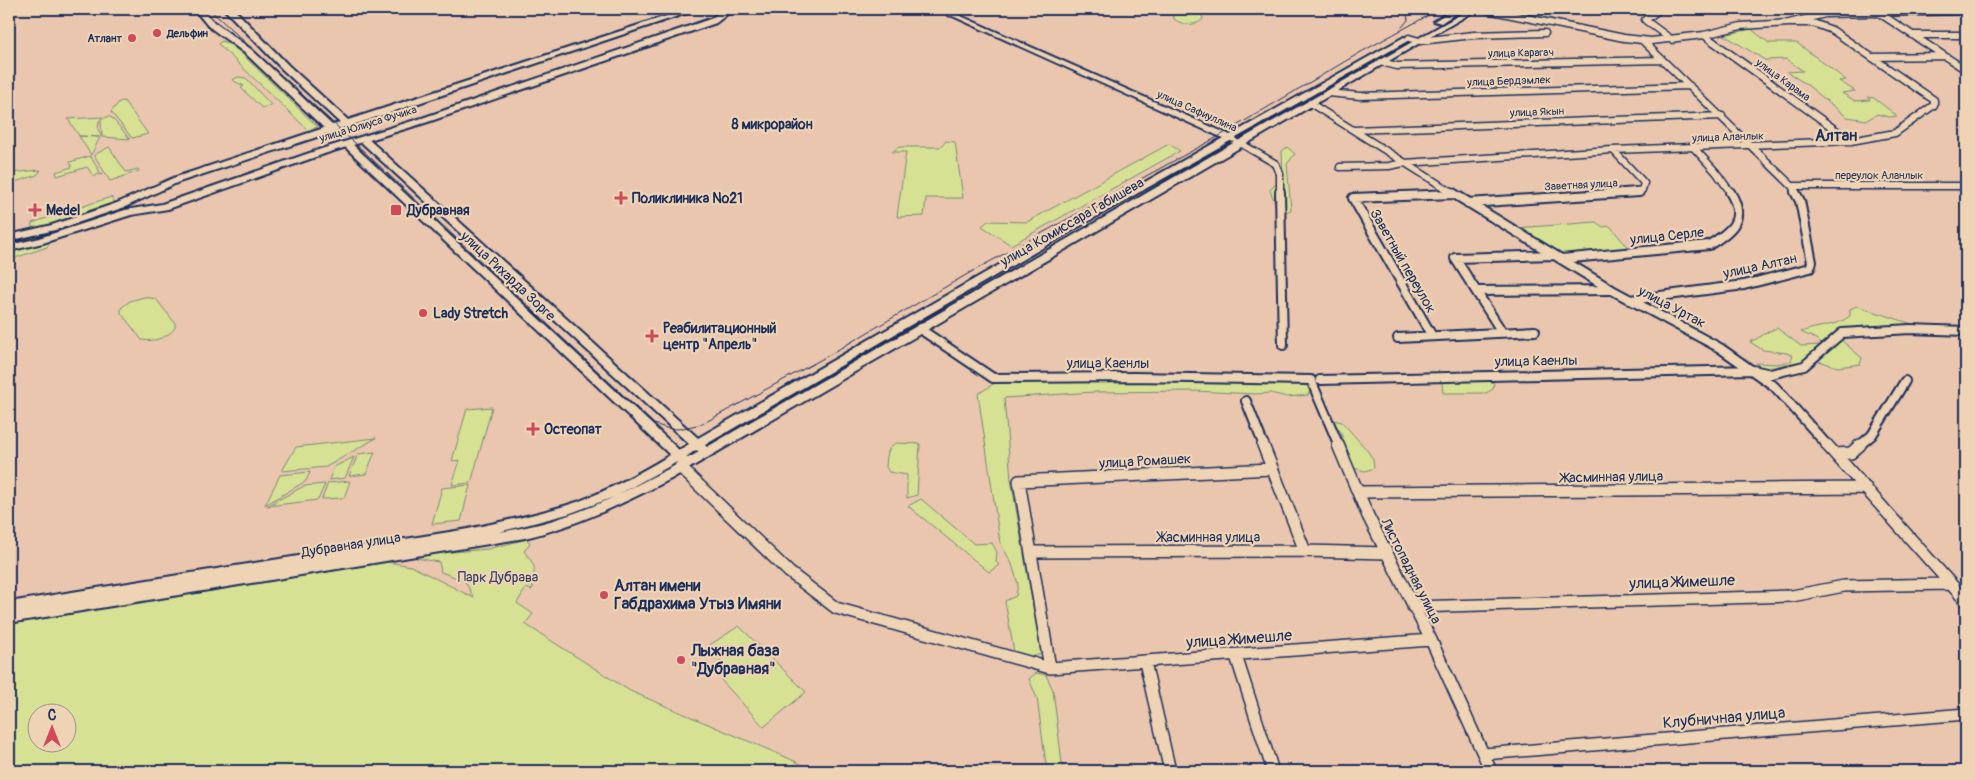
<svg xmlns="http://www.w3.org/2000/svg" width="1975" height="780" viewBox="0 0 1975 780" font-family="Pangolin,sans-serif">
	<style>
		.green { fill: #d6e193; stroke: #788878; fill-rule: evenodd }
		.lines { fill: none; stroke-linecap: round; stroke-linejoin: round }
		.minor-far2-casing { stroke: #1b2f5e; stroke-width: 9 }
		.minor-far1-casing { stroke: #1b2f5e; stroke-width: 12 }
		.minor-casing { stroke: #1b2f5e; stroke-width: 14 }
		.tertiary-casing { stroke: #1b2f5e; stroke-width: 4 }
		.secondary-casing { stroke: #1b2f5e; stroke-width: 4 }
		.minor-far2 { stroke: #eed3b5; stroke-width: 6 }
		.minor-far1 { stroke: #eed3b5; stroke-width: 8 }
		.minor { stroke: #eed3b5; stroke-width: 11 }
		.tertiary { fill: #eed3b5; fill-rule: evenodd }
		.secondary { fill: #eed3b5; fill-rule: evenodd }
		.tram { stroke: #1b2f5e; stroke-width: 1 }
		.poi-dot { fill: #d1495b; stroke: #eed3b5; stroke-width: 2 }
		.labels { text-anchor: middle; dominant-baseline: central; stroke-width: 4.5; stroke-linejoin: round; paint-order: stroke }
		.far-poi-label { font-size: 11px; font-weight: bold; fill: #1b2f5e; stroke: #eed3b5; text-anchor: start }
		.far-street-label { font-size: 11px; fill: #1b2f5e; stroke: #eed3b5 }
		.far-quarter-label { font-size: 14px; font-weight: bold; fill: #1b2f5e; stroke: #eed3b5 }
		.poi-label { font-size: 14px; font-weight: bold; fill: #1b2f5e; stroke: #eed3b5; text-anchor: start }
		.street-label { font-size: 14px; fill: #1b2f5e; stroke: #eed3b5 }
		.park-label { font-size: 14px; fill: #2e4163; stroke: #eed3b5 }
		.far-district-label { font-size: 16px; font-weight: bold; fill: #1b2f5e; stroke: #eed3b5 }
		.near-street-label { font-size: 16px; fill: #1b2f5e; stroke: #eed3b5 }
		.near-poi-label { font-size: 16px; font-weight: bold; fill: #1b2f5e; stroke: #eed3b5; text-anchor: start }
	</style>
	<rect width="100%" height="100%" fill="#eac6ae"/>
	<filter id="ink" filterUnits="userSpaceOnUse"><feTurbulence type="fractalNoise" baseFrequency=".02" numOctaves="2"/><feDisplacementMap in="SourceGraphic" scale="10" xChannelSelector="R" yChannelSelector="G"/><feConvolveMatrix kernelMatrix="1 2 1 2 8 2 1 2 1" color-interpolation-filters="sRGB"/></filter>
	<g filter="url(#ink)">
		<path class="green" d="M1171 9H1200L1203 19C1195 27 1182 25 1174 19Z
			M1751 29 1769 43H1797L1846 80 1839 81 1855 91 1842 93 1855 101 1870 100 1868 97 1874 98 1897 116 1889 117 1877 114 1867 120 1847 117 1806 84 1787 72 1803 71 1786 59 1765 60 1724 35Z
			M222 41 231 45 241 53 318 127 308 130 218 44Z
			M238 77 246 78 271 105 262 108 241 88 244 86 232 80Z
			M124 101 148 134 132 138 111 112 119 102Z
			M103 117 99 121 98 129 101 135 91 155 79 136 99 137 79 136 68 119Z
			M106 117H111L130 139 102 137 101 121Z
			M946 141 955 142 963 198H926L924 216 897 217 906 152H892L899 147H941Z
			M1169 144 1180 151 1011 245 982 226 988 221 1027 222Z
			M109 147 126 172 138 169 139 171 110 181 94 155Z
			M1287 147 1295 154 1287 164 1291 210 1279 214 1270 190 1283 177 1282 151Z
			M90 156 102 175 98 174 94 177 87 167 57 176 56 172 72 167 70 162Z
			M41 170 37 175 9 184V173Z
			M111 197 115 203 113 206 55 225 32 229V223Z
			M120 208 124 211 58 233 9 245V240Z
			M1596 222 1603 227 1610 226 1630 250 1563 256 1517 228Z
			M53 239 47 247 9 260V249Z
			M144 297 156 299 175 323V328C167 338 154 342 142 340L121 313V308L130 301Z
			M1857 306 1912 324 1895 330 1835 335 1862 358 1860 364 1838 367 1812 359 1773 367 1761 368 1756 363 1777 364 1791 361 1793 356 1787 353 1763 350 1750 342C1760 338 1767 331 1777 328L1801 346 1822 345 1816 339 1801 332C1819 325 1836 327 1850 316V309Z
			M1077 380 1300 381 1311 388 1308 395 1287 397 1271 393 1255 394 1195 391 1094 392 1004 398 1011 479 1041 654 1029 658 1014 652 1005 601 1016 596 1018 584 1012 564 1000 542 978 394 995 383Z
			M1449 380H1484L1494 383 1493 389 1486 393H1443L1442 383Z
			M492 407 471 483 452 485 460 460 452 461 467 409Z
			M1333 420 1342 422 1366 449 1373 459 1374 468 1365 471 1354 468 1341 433Z
			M376 438 326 467 282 471 296 447Z
			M897 443 920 444 917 495 907 498V475L889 472 886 467C887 457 886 447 897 443Z
			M375 452 366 474 349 476 358 454Z
			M354 457 345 478 329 480 334 467Z
			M310 472 306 481 265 505 280 475Z
			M350 481 344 498 322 499 328 483Z
			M325 484 318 500 267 506 304 486Z
			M470 485 461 521 432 524 442 488Z
			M921 499 974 544 992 543 997 552 996 562 999 565 989 572 908 506Z
			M527 539 530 543 524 551C535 566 538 568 529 585L534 587 531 590 526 588 517 603 533 614 525 624 630 691 788 758 815 771H9V624L388 562 411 566 474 598 465 581 441 572 439 562 416 558 417 555 488 549ZM38 712H68V742H38Z
			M739 626 806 692 764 727 722 681 724 663 699 652Z
			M1036 673 1046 675 1053 690 1063 771H1047L1037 698 1029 679Z"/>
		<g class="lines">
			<defs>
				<path id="minor-far2" d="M1483 9 1624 38 1651 41 1704 35 1741 26 1789 23 1825 14 1966 11
					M1660 9 1645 20 1672 40
					M950 13 960 9
					M1879 13 1966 70
					M1704 35 1851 141
					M1913 35H1966
					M1409 38 1419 41 1474 35 1545 33
					M1642 40 1792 186 1796 193
					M1872 57 1944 56
					M1381 62 1397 66 1662 60
					M1328 93 1360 96 1690 86
					M1310 103 1453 193
					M1354 130 1722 116
					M1240 143 1276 164 1280 174V193
					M1694 148 1716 172 1731 193
					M1613 150 1644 183 1642 190 1623 193
					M1340 167 1389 166 1404 163 1613 150 1851 141 1895 133 1934 105V100L1832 30 1813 23H1789
					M1792 186H1966"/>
				<path id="minor-far1" d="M1280 192 1283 345
					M1451 192 1612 290 1720 348 1774 386 1828 446
					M1468 203 1639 192
					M1455 258 1554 255
					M1455 258 1502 332
					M1561 259 1709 245C1732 231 1747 219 1730 192
					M1476 291 1610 290
					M1630 300 1744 285 1810 268 1812 262 1800 201 1795 192
					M920 329 993 378 1134 377 1311 380 1339 446
					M1432 336 1353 198 1453 194
					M1398 338 1535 331
					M1320 380 1753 370 1771 374 1804 366 1842 333 1910 329 1966 331
					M1246 401 1264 446
					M1859 446 1872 435 1905 381"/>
				<path id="minor" d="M1263 445 1305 551
					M1338 445 1368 516 1431 640 1491 771
					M1827 445 1966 601
					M1836 454 1851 453 1860 445
					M680 467 789 572 836 608 1050 668 1431 640
					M1358 492 1866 488
					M1032 552 1305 551 1387 553
					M1413 607 1792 596 1844 586 1950 584
					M1236 656 1273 771
					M1145 662 1170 771
					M1050 668 1019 481 1272 469
					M1484 754 1966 714"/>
				<path id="tertiary" d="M937 9H945L1230 135 1404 37 1411 39 1236 138 1238 141 1470 9H1478L671 479C624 503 577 526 525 538L9 623V602L468 529C504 521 541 514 577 502 609 490 640 473 670 455L344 146V142H350L679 450 689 444 360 141V137H366L698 438 1079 219 1223 138ZM1230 141 1235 142 707 447 705 445 1085 223ZM696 450 699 452 688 458 686 457ZM677 462 678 464 619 494ZM614 497C577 514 540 526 499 532L568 514Z
					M1454 9H1462L1441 23 1434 21Z"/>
				<path id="secondary" d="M194 9H202L214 22 252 50 332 125 340 123 282 69 224 9H232L238 13 288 65 348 120 688 9H699L353 125 357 129 355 131H349L345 127 337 130 341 134 339 136H333L329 133 179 182 125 207 59 229 9 241V235L52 225 117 203 173 178 324 128 246 54 208 26Z
					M725 9H734L716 23 428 122 327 153 168 209 131 215 43 243 9 251V245L36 239 125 210 162 204 321 149 422 118 710 19Z"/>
			</defs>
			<use href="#minor-far2" class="minor-far2-casing"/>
			<use href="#minor-far1" class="minor-far1-casing"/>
			<use href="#minor" class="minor-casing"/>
			<use href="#tertiary" class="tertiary-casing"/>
			<use href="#secondary" class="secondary-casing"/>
			<use href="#minor-far2" class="minor-far2"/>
			<use href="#minor-far1" class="minor-far1"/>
			<use href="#minor" class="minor"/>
			<use href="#tertiary" class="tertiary"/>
			<use href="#secondary" class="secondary"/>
			<path class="tram" d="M209 9 354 142 654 424 666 428 678 429 702 424 822 359 971 272 1221 135 1361 52 1440 9
				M1402 27 1408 20 1406 9"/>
		</g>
	</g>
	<g class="poi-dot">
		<circle cx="157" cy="33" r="5"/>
		<circle cx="132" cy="38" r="5"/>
		<path d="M618.5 190.5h5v5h5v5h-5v5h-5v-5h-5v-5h5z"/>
		<path d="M32.5 202.5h5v5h5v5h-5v5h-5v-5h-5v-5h5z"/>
		<rect x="390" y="204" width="12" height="12" rx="2.5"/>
		<circle cx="423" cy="313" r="5"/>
		<path d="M649.5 328.5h5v5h5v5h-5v5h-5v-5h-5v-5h5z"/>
		<path d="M530.5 421.5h5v5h5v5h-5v5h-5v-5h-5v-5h5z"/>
		<circle cx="604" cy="595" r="5"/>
		<circle cx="681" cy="660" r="5"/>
	</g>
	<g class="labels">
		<g class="far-poi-label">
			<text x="167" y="33">Дельфин</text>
			<text x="122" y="38" text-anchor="end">Атлант</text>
		</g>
		<g class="far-street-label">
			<text transform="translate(1521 53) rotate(-1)">улица Карагач</text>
			<text transform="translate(1783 80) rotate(36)">улица Карама</text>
			<text transform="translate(1509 81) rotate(-2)">улица Бердэмлек</text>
			<text transform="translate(1197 111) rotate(24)">улица Сафиуллина</text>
			<text transform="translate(1537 112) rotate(-2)">улица Якын</text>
			<text transform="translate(368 124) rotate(-17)">улица Юлиуса Фучика</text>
			<text transform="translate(1728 137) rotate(-2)">улица Аланлык</text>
			<text x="1879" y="175">переулок Аланлык</text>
			<text transform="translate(1581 185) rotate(-3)">Заветная улица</text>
		</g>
		<g class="far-quarter-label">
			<text x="772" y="124">8 микрорайон</text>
		</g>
		<g class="poi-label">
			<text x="632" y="198">Поликлиника №21</text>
			<text x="46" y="210">Medel</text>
			<text x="407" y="210">Дубравная</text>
			<text x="433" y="313">Lady Stretch</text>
			<text x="663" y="328">Реабилитационный<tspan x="663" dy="16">центр "Апрель"</tspan></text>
			<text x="544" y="429">Остеопат</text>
		</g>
		<g class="street-label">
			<text transform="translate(1072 222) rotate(-30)">улица Комиссара Габишева</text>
			<text transform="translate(1667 236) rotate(-6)">улица Серле</text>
			<text transform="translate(1403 261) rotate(60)">Заветный переулок</text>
			<text transform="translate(1760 266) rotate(-12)">улица Алтан</text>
			<text transform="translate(508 276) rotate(43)">улица Рихарда Зорге</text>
			<text transform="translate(1672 307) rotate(28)">улица Уртак</text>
			<text transform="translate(1536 361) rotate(-1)">улица Каенлы</text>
			<text x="1108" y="363">улица Каенлы</text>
			<text transform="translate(1145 461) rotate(-3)">улица Ромашек</text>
			<text transform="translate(1612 477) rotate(-1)">Жасминная улица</text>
			<text x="1209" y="537">Жасминная улица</text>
			<text transform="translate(351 545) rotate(-9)">Дубравная улица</text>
			<text transform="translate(1411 571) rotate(63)">Листопадная улица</text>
		</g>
		<g class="park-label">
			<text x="498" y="577">Парк Дубрава</text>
		</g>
		<g class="far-district-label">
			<text x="1836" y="136">Алтан</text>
		</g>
		<g class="near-street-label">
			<text transform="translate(1682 582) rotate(-2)">улица Жимешле</text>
			<text transform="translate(1239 639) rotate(-4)">улица Жимешле</text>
			<text transform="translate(1724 718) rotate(-5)">Клубничная улица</text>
		</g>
		<g class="near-poi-label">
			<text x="614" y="586">Алтан имени<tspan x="614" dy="18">Габдрахима Утыз Имяни</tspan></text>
			<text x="691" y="651">Лыжная база<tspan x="691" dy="18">"Дубравная"</tspan></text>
		</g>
	</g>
	<rect width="1975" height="780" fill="none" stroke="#eed3b5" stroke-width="30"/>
	<rect x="15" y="15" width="1945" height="750" fill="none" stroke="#1b2f5e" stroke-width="2" filter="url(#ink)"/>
	<g transform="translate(52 728)"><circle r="24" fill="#eed3b5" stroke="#9a9192"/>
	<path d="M0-4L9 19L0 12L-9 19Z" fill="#d1495b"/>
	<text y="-8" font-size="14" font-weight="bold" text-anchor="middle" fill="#1b2f5e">С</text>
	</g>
</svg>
